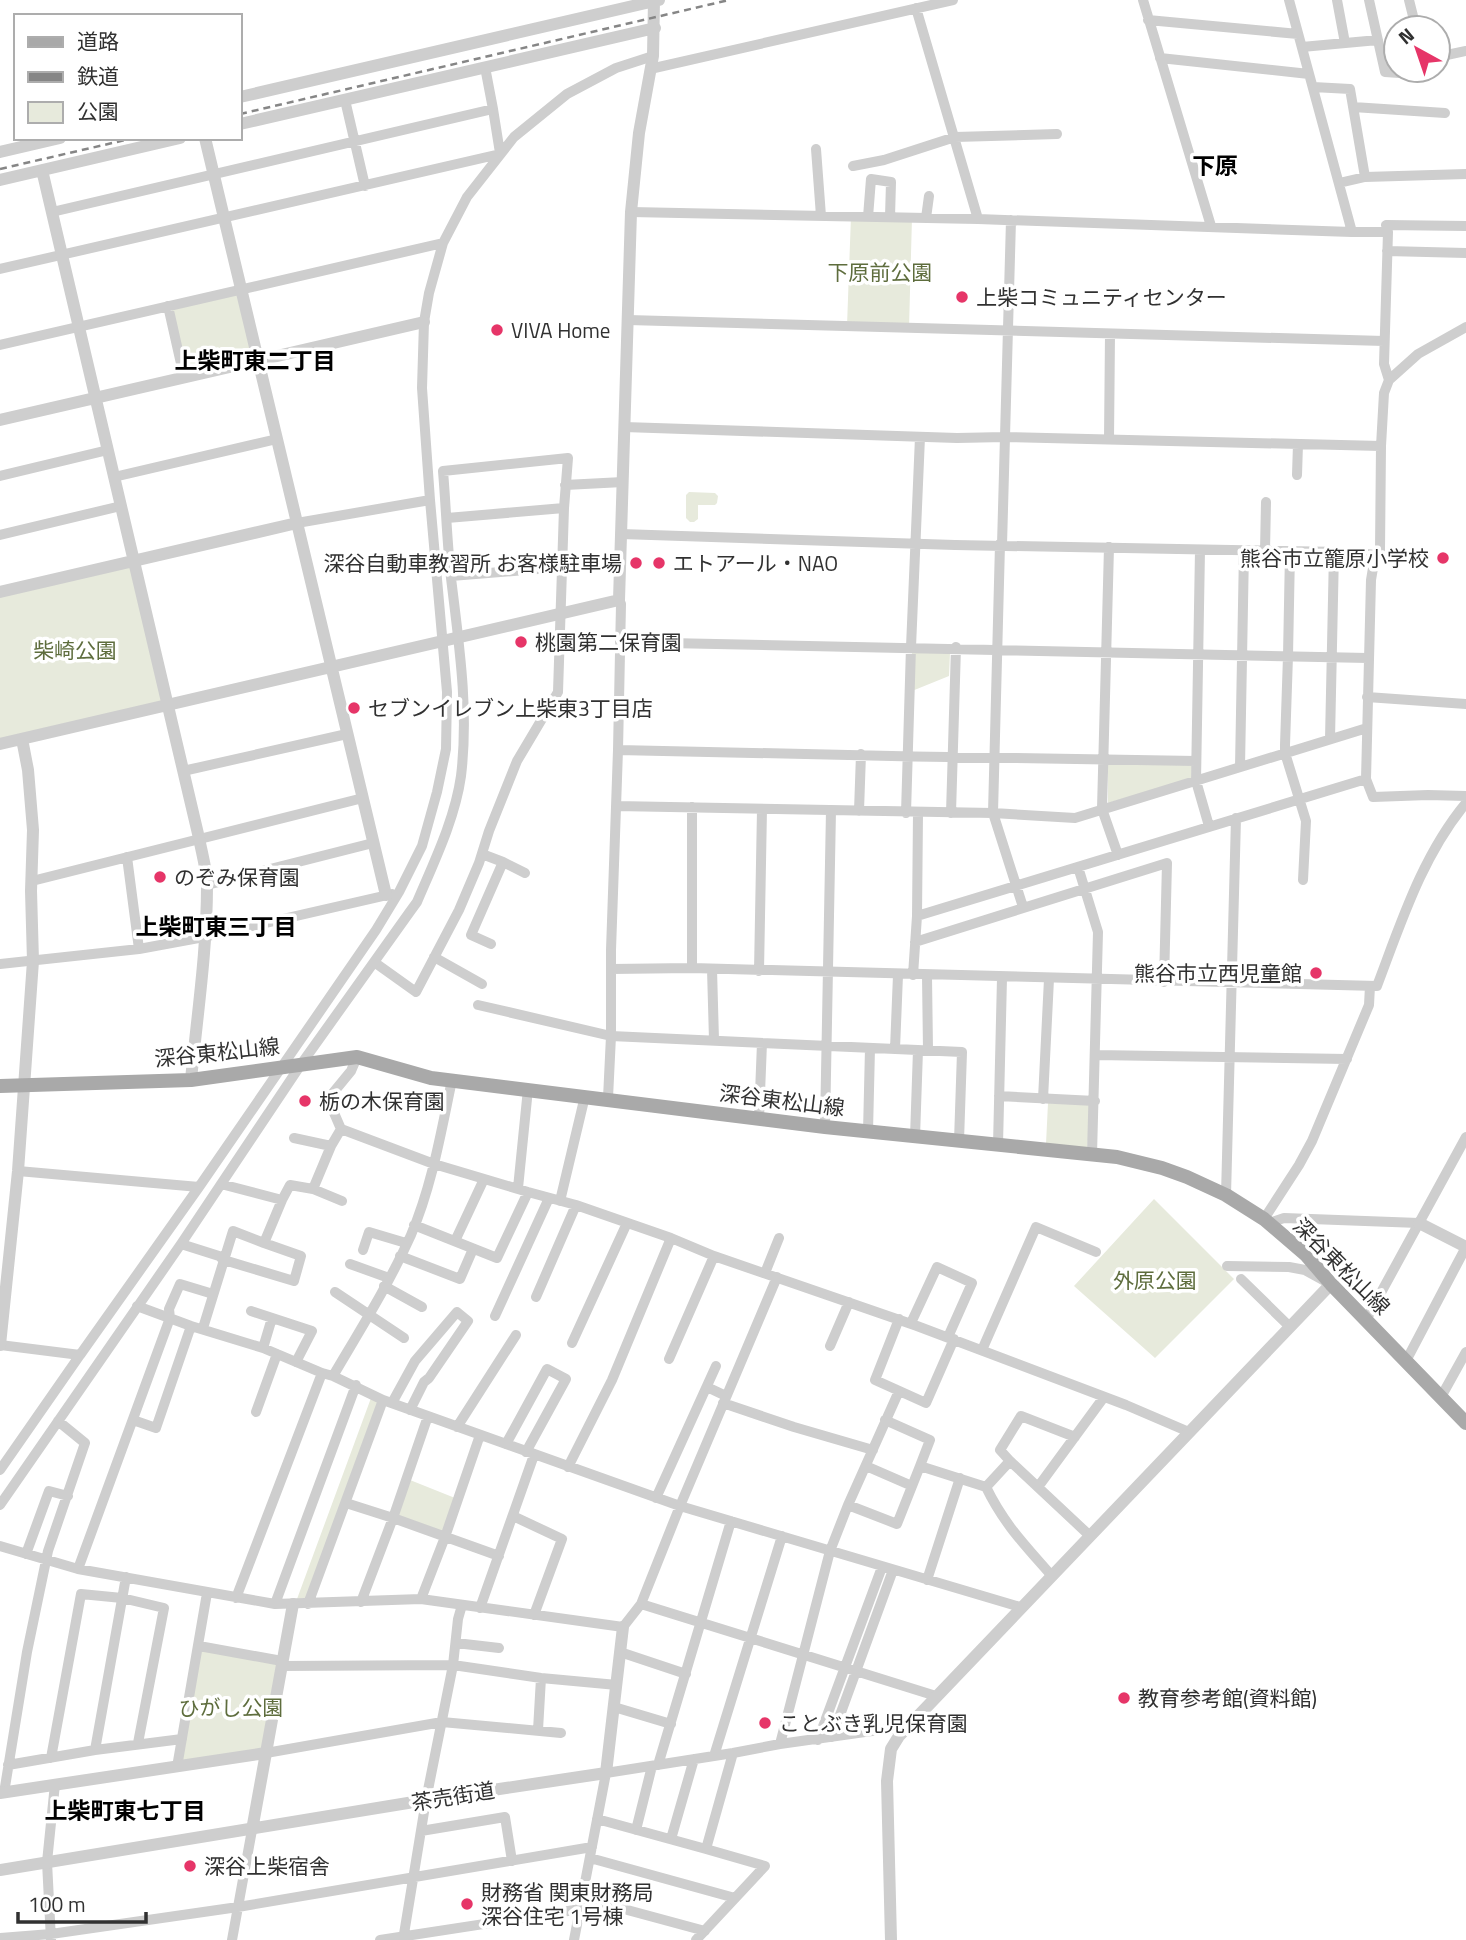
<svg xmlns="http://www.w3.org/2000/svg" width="1466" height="1940" viewBox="0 0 1466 1940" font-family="'Titillium Web','Noto Sans JP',sans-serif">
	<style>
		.green { fill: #e7eadc }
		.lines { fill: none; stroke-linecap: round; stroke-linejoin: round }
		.minor { stroke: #cecece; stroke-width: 10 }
		.tertiary { stroke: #cecece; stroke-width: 12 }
		.primary { stroke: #a9a9a9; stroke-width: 14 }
		.rail { stroke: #868686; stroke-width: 2.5; stroke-dasharray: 7 5; stroke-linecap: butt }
		.poi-dot { fill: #e63568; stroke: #fff; stroke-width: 2.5 }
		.labels { text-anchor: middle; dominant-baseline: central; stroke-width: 7; stroke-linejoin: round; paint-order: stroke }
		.park-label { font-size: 21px; fill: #5e6d3d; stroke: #fff }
		.poi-label { font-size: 21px; fill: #313131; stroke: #fff; text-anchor: start }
		.street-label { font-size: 21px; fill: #313131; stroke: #fff }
		.neighbourhood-label { font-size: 23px; font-weight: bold; fill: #000; stroke: #fff }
	</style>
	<rect width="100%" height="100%" fill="#fff"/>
	<path class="green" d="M851 216 912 218 909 328 847 326Z
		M240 291 254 359 186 374 171 307Z
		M689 492 715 493 718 496 717 503 715 505H698V519L694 522H690L686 518V495Z
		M134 560 168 704 0 744V592Z
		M912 653H950L949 676 912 691Z
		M1108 765H1192L1191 779 1108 803Z
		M1048 1103 1091 1105 1087 1150 1046 1144Z
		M1154 1199 1234 1279 1155 1358 1074 1286Z
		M371 1398 379 1402 307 1598 297 1599Z
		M410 1480 455 1498 443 1530 440 1532 399 1517 398 1511Z
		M199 1646 282 1661 266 1753 177 1767Z"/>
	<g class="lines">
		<path class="minor" d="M1143 0 1211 226
			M1289 0 1352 232
			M1337 0 1345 43
			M1369 0 1385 72 1428 75 1432 70
			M1409 0 1416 28
			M916 8 978 219
			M1148 20 1298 34
			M1302 47 1378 40
			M1160 58 1309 74
			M1438 62 1442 56 1466 51
			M485 67 493 109
			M650 69 953 0
			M1313 87 1350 89 1365 177
			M345 100 365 186
			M1353 107 1445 113
			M816 149 821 216
			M853 166 884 160 955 137 1057 134
			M1339 183 1365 177 1466 174
			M52 212 493 109 500 153
			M631 212 978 219 1352 232H1388L1384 364 1389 380
			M868 217 871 179 891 182 890 217
			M926 218 929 196
			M1388 232 1386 225 1466 226
			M1387 251 1466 253
			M0 269 500 154
			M168 306 184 377
			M628 320 1384 341
			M1466 327 1418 354 1389 380 1384 393 1381 446 1380 550 1373 568 1371 580 1366 779 1373 797 1428 795 1466 796
			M0 345 443 243
			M624 427 957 438 1005 437 1381 446
			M1109 439 1110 334
			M1297 475 1298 444
			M0 476 108 450
			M114 477 277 439
			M565 485 623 482
			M447 518 564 508
			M297 523 430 500
			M621 534 955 545 1342 552 1378 555
			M0 535 121 506
			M1000 544 993 813 1023 907
			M1002 545 1011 220
			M1109 547 1102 809 1118 855
			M1200 550 1196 781 1209 826
			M1265 551 1266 502
			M1290 552 1288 656 1285 745V753L1306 821 1303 880
			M451 576 562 567
			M620 642 1368 658
			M1367 697 1466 704
			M1330 739 1334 552
			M618 750C811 754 1003 759 1196 761
			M1240 767 1244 551
			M183 771 347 734
			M616 806 993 813 1075 818 1367 728
			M859 811 861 754
			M906 813 911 647 920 437
			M951 813 956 647
			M482 854 503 862
			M127 857 139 949
			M1078 867 1098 932 1092 1154
			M32 881 363 798
			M207 885 373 843
			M917 916 1366 779
			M915 942 1167 863 1164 982
			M491 944 471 935 503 862 525 873
			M434 957 482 984
			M0 964 139 949 204 937 392 894
			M692 968V807
			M611 969 692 968 1377 986C1401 923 1422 856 1466 803
			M712 969 714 1040
			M759 971 762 809
			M913 975 917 916 918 813
			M927 976 928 1050
			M478 1005 611 1036 962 1052 959 1141
			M895 1049 898 975
			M1095 1055 1347 1059
			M999 1096 1095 1101
			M608 1098 611 1036V950L618 750 621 604 619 600
			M1043 1099 1049 979
			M759 1118 762 1043
			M825 1127 831 810
			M341 1129 434 1164 528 1192 576 1205 671 1238 714 1256 917 1326 1126 1405 1189 1432
			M868 1132 870 1048
			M915 1137 918 1050
			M294 1138 331 1146
			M998 1145 1002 978
			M18 1171 199 1187
			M221 1184 282 1200
			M518 1188 528 1089
			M313 1189 331 1146 341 1129 328 1099 351 1071 357 1057
			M1226 1195 1236 818
			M560 1201 585 1096
			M1264 1219 1299 1165 1312 1141 1369 1005 1370 986
			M1269 1223 1284 1218 1419 1223
			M414 1225 497 1258 528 1192
			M455 1241 484 1179
			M181 1244 219 1256 224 1260 294 1281 301 1256 264 1243 282 1200 290 1185 313 1189 342 1201
			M363 1250 369 1232 406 1243
			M400 1256 460 1279 473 1249
			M350 1264 389 1278
			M1227 1266 1289 1267 1305 1270 1325 1281
			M765 1273 779 1238
			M1241 1279 1290 1327
			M384 1286 422 1307
			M335 1292 404 1338
			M536 1297 576 1205
			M137 1306 191 1326 263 1348 322 1373 333 1376 383 1400 680 1506 1020 1607
			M251 1311 312 1331 296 1362
			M495 1316 549 1198
			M899 1319 875 1380 926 1403 954 1339
			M1366 1320 1466 1137
			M911 1323 937 1267 972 1283 948 1337
			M203 1328 233 1231 264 1243
			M572 1343 627 1223
			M0 1345 80 1355 199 1187 376 930 399 892 422 846 437 792 446 749 447 692 430 500 422 388 424 322 429 293 443 243 467 197 514 137 567 94 616 68 653 56
			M830 1346 849 1302
			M263 1348 272 1318
			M982 1350 1036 1227 1096 1252
			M669 1359 714 1256
			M1406 1361 1466 1247
			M333 1376C360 1330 389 1284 411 1235 432 1186 441 1132 452 1080
			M707 1387 726 1396
			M1441 1397 1466 1352
			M392 1403 415 1361 457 1312 468 1321 429 1378 424 1382 410 1410
			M723 1403 794 1427 873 1450
			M256 1412 277 1354
			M133 1420 156 1428 191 1326
			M885 1420 930 1440 920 1466 986 1487C1004 1524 1024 1544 1051 1575
			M457 1427 516 1335
			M506 1444 547 1369 566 1379 526 1452
			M1010 1461 1000 1450 1021 1416 1075 1437
			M866 1466 912 1486
			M568 1467 612 1380 671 1238
			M0 1470 80 1355
			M986 1487 1010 1461 1089 1535
			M1038 1487 1104 1397
			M656 1498 716 1366
			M346 1503 393 1518 499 1556
			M0 1505 181 1244 302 1063 409 913 417 902C434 862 455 819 461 776 469 710 459 644 451 578 447 542 446 506 443 471L568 458 564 508 558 692 517 761 489 831 479 863 459 910 416 992 374 962
			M848 1505 897 1524 920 1466
			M513 1516 562 1539 534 1615
			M0 1546 78 1569 275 1604 421 1599 623 1627 641 1604 680 1506 777 1277
			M26 1554 49 1491 68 1496
			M78 1569 170 1318 169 1309 180 1284 213 1294
			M927 1580 960 1478
			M236 1598 322 1373
			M421 1599 445 1537 480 1435
			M361 1602 393 1518 428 1416
			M275 1604 356 1385
			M308 1604 383 1400
			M641 1604 936 1696
			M480 1608 534 1455
			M456 1643 499 1648
			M199 1646 282 1661
			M620 1652 686 1674
			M281 1666 453 1665 541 1678 617 1685
			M614 1707 671 1724
			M538 1730 541 1678
			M832 1737 893 1570
			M818 1740 882 1567
			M780 1744 830 1551 848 1505 899 1391
			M95 1750 126 1577
			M266 1753 442 1722 561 1733
			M714 1756 782 1536
			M51 1758 81 1594 122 1598 164 1608 138 1743
			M8 1765 95 1750 182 1739
			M658 1765 731 1521
			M177 1767 207 1593
			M4 1793 27 1652 48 1551 85 1443 58 1421
			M597 1819 706 1849 733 1753
			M636 1830 652 1766
			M421 1831 505 1817 512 1861
			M671 1839 694 1759
			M590 1858 735 1898
			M583 1898 705 1931
			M0 1938 51 1934 238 1907 592 1847
			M51 1940 47 1862 55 1784
			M232 1940 252 1830
			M380 1940 581 1909
			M403 1940 426 1800 453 1665 458 1619 462 1605
			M574 1940 606 1773 733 1753 780 1744 886 1729 906 1728
			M696 1940 765 1866 706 1849"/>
		<path class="tertiary" d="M240 97 659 0
			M240 124 655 28
			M205 138 386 895
			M0 152 60 138
			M42 170 199 838C202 854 207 870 207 886 207 951 197 1016 191 1080
			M0 180 180 138
			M0 420 424 322
			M0 592 297 523
			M0 744 619 600 631 212 639 133 653 56 654 0
			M1419 1223 1466 1247
			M0 1345 18 1171 33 961 31 891 33 830 28 770 22 739
			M0 1793 266 1753
			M252 1830 293 1604
			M0 1870 426 1800 606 1773 623 1627
			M891 1940 887 1781 891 1749 899 1736 1331 1284"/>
		<path class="primary" d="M0 1086 191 1080 357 1057 431 1078 825 1127 1117 1157 1162 1168 1187 1177 1226 1195 1264 1219 1306 1255 1331 1284 1466 1423"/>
		<path class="rail" d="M240 114 729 0
			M0 169 134 138"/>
	</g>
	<g class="poi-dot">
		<circle cx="962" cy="297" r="7"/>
		<circle cx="497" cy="330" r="7"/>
		<circle cx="1443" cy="558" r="7"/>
		<circle cx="636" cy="563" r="7"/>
		<circle cx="659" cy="563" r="7"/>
		<circle cx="521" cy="642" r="7"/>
		<circle cx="354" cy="708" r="7"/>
		<circle cx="160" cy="877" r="7"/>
		<circle cx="1316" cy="973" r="7"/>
		<circle cx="305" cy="1101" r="7"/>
		<circle cx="1124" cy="1698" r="7"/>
		<circle cx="765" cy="1723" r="7"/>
		<circle cx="190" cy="1866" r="7"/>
		<circle cx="467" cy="1904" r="7"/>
	</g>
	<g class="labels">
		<g class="park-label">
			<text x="880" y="272">下原前公園</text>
			<text x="75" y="650">柴崎公園</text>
			<text x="1155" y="1280">外原公園</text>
			<text x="231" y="1707">ひがし公園</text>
		</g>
		<g class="poi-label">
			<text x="976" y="297">上柴コミュニティセンター</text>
			<text x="511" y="330">VIVA Home</text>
			<text x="1429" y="558" text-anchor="end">熊谷市立籠原小学校</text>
			<text x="622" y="563" text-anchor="end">深谷自動車教習所 お客様駐車場</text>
			<text x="673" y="563">エトアール・NAO</text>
			<text x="535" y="642">桃園第二保育園</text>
			<text x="368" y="708">セブンイレブン上柴東3丁目店</text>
			<text x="174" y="877">のぞみ保育園</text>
			<text x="1302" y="973" text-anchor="end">熊谷市立西児童館</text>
			<text x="319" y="1101">栃の木保育園</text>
			<text x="1138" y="1698">教育参考館(資料館)</text>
			<text x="779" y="1723">ことぶき乳児保育園</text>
			<text x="204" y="1866">深谷上柴宿舎</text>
			<text x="481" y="1892">財務省 関東財務局<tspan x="481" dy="24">深谷住宅 1号棟</tspan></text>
		</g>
		<g class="street-label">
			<text transform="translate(217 1052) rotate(-6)">深谷東松山線</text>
			<text transform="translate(782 1100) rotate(7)">深谷東松山線</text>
			<text transform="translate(1342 1266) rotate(45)">深谷東松山線</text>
			<text transform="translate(453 1796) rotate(-9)">茶売街道</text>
		</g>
		<g class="neighbourhood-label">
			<text x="1215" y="165">下原</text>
			<text x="255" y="360">上柴町東二丁目</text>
			<text x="216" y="926">上柴町東三丁目</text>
			<text x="125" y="1810">上柴町東七丁目</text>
		</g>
	</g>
	<rect x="14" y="14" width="228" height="126" fill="#ffffff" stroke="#adadad" stroke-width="2"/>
	<rect x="28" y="37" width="35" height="10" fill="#a9a9a9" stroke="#adadad" stroke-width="2"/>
	<text x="77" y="49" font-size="21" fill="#313131">道路</text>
	<rect x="28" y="72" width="35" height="10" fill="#868686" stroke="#adadad" stroke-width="2"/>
	<text x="77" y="84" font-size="21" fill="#313131">鉄道</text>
	<rect x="28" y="102" width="35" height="21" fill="#e7eadc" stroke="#adadad" stroke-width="2"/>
	<text x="77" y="119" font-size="21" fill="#313131">公園</text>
	<g transform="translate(1417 49) rotate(320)"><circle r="33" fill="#ffffff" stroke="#adadad" stroke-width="2"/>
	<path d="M0-5L12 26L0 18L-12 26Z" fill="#e63568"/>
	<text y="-10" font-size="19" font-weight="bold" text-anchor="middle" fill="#313131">N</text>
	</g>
	<path d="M18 1912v10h128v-10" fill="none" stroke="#313131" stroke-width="3.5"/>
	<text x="28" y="1912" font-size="21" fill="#313131" stroke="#ffffff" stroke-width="5" paint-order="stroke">100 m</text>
</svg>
